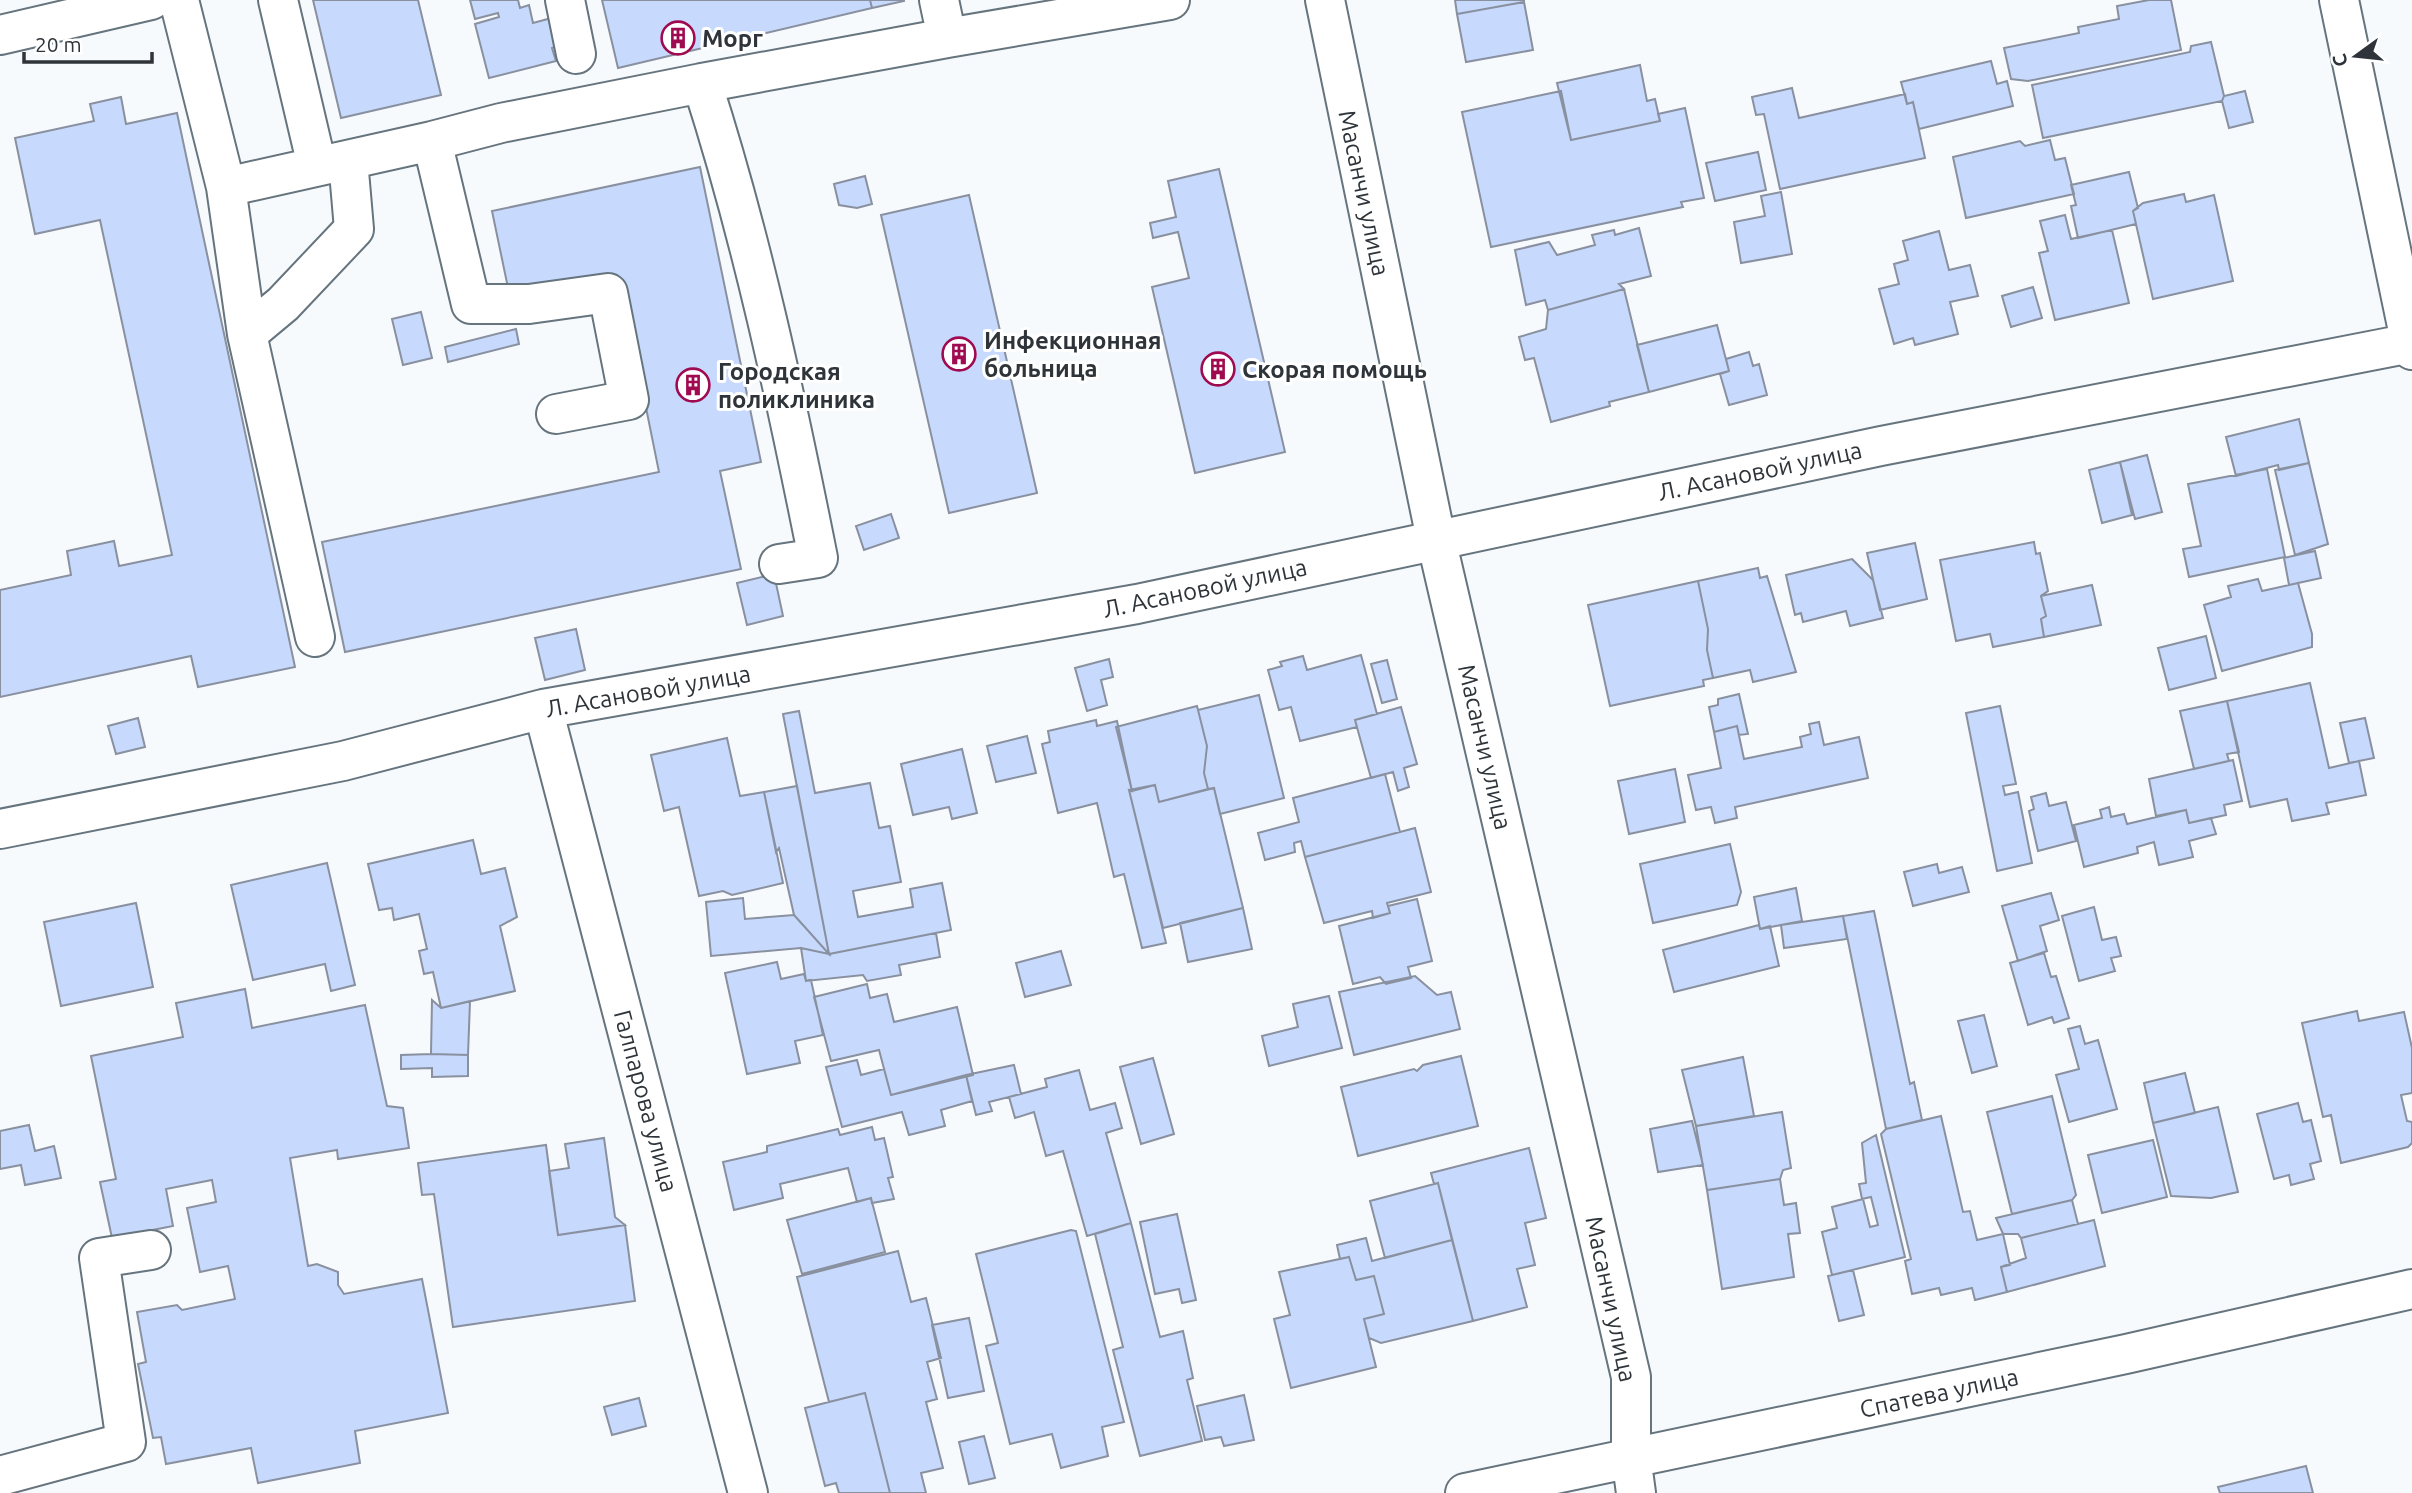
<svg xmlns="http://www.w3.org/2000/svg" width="2412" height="1493" viewBox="0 0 2412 1493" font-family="Ubuntu,sans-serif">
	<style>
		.building { fill: #c7dafd; stroke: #89909f; stroke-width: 2 }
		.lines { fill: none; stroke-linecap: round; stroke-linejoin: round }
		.minor-casing { stroke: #66747e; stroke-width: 42 }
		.minor { stroke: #fff; stroke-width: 38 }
		.labels { text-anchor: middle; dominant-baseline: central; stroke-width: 6; stroke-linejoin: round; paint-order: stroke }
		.poi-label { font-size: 24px; font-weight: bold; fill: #2e3439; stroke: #fff; text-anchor: start }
		.street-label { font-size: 24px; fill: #2e3439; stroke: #fff }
	</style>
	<rect width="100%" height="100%" fill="#f7fafd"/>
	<path class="building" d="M313 0H418L441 95 341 118Z
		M470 0H518L520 8 529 5 533 23 555 17 563 45 552 48 556 61 489 78 475 24 499 17 498 13 475 19Z
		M602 0H870L872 8 618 68Z
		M870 0H904V1L872 8Z
		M1455 0H1524V2L1457 14Z
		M2149 0H2171L2181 50 2028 81 2011 79 2004 48 2079 33 2078 27 2119 19 2117 6Z
		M1524 2 1533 50 1466 62 1457 14Z
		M2211 42 2224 96 2222 101 2043 138 2032 85 2190 52 2191 46Z
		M1991 61 1997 84 2007 81 2013 106 1919 129 1913 102 1907 104 1901 82Z
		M1640 65 1647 101 1655 99 1660 121 1571 140 1557 83Z
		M1792 88 1799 118 1905 94 1907 104 1913 102 1925 158 1780 189 1764 114 1756 115 1752 97Z
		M1561 91 1571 140 1660 121 1658 114 1685 108 1704 198 1681 202 1683 207 1491 247 1462 112Z
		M2245 91 2253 122 2229 128 2222 101 2224 96Z
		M121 97 126 124 177 113 295 667 198 687 191 656 0 697V590L71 575 67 551 114 541 119 566 172 555 100 220 35 234 15 138 94 121 90 104Z
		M2050 140 2055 160 2065 158 2074 194 1966 218 1953 157 2020 141 2025 146Z
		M1758 152 1766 190 1715 201 1706 163Z
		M700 167 761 462 720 471 741 569 345 652 322 542 659 472 621 284 512 307 492 211Z
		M1219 169 1285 452 1195 473 1152 287 1189 278 1178 232 1153 238 1150 223 1176 217 1168 181Z
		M2129 172 2138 208 2133 211 2136 224 2078 238 2071 206 2076 205 2071 185Z
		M865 176 872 204 857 208 839 205 834 184Z
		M1781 192 1792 254 1741 263 1734 222 1765 216 1761 196Z
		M2184 194 2186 202 2214 195 2233 281 2153 299 2133 211 2143 203Z
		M969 195 1037 493 949 513 881 215Z
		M2065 215 2071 239 2112 230 2129 303 2055 320 2039 253 2048 251 2040 221Z
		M1639 228 1651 276 1619 284 1624 289 1548 310 1545 300 1526 305 1515 250 1549 242 1557 255 1595 245 1592 235 1614 230 1615 235Z
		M1939 231 1949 270 1970 265 1978 296 1950 302 1958 334 1915 345 1913 338 1894 344 1879 289 1899 284 1894 264 1908 260 1903 241Z
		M2033 287 2042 318 2011 327 2002 296Z
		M1624 289 1649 392 1609 402 1610 406 1551 422 1534 358 1525 360 1519 337 1546 329 1548 310Z
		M421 312 432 358 403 365 392 319Z
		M1717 325 1729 371 1649 392 1637 345Z
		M516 329 519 344 448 362 445 347Z
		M1749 352 1753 366 1759 364 1767 395 1729 405 1720 374 1729 371 1726 359Z
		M2299 419 2309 463 2279 470 2278 465 2236 476 2226 437Z
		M2147 455 2162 512 2135 519 2120 462Z
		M2120 462 2132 515 2102 523 2089 470Z
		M2309 463 2328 544 2295 555 2275 470Z
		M2267 469 2285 557 2189 577 2183 549 2201 546 2188 484Z
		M891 514 899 538 864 550 856 526Z
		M2034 542 2036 554 2040 553 2048 591 2041 596 2046 616 2041 619 2044 637 1993 647 1990 634 1956 641 1940 560Z
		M1915 543 1927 599 1880 610 1867 553Z
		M2315 551 2321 578 2289 585 2284 558Z
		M1852 559 1873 580 1883 618 1850 626 1846 611 1803 622 1801 613 1795 615 1786 575Z
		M1758 568 1760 578 1767 576 1796 672 1753 682 1750 670 1713 678 1707 650 1708 629 1698 581Z
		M774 574 783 616 747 625 737 583Z
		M2258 579 2262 591 2298 583 2312 634V647L2222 671 2204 605 2231 597 2228 586Z
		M1698 581 1708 629 1707 650 1713 678 1703 680 1704 686 1610 706 1588 605Z
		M2092 585 2101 625 2044 637 2041 619 2046 616 2041 596Z
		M576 629 585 670 545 680 535 638Z
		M2206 636 2216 678 2169 690 2158 648Z
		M1361 655 1377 714 1355 720 1357 727 1300 741 1291 707 1279 710 1268 670 1282 666 1280 662 1303 656 1307 670Z
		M1109 659 1113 677 1101 680 1107 705 1087 711 1075 668Z
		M1387 660 1397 699 1382 703 1371 664Z
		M2310 683 2329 768 2359 761 2366 795 2326 803 2329 814 2292 821 2287 799 2250 807 2227 701Z
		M1739 694 1748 734 1739 735 1737 726 1714 732 1709 707 1718 705V699Z
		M1259 695 1284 798 1220 814 1214 788 1208 789 1204 773 1207 746 1198 710Z
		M2227 701 2239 752 2227 754 2229 761 2194 769 2180 711Z
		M1197 706 1207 746 1204 773 1208 789 1159 802 1155 785 1132 791 1116 727Z
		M2000 706 2016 784 2003 786 2005 795 2018 792 2032 863 1997 871 1966 713Z
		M1401 707 1417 764 1404 768 1409 787 1398 791 1393 772 1371 778 1355 720Z
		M799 711 815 793 870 783 879 828 890 826 901 882 853 891 858 917 913 907 910 889 942 883 951 930 829 954 783 714Z
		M138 718 145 747 116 754 108 726Z
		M2365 718 2374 758 2349 763 2340 723Z
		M1096 720 1097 726 1117 721 1132 791 1129 790 1166 943 1142 948 1124 874 1114 877 1097 803 1058 813 1042 744 1050 742 1048 731Z
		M1819 722 1824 745 1859 737 1868 778 1735 807 1737 818 1715 823 1711 807 1696 810 1688 775 1721 768 1714 732 1737 726 1744 759 1802 747 1800 737 1811 734 1809 724Z
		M1027 736 1036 773 996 782 987 746Z
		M727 738 740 796 764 792 783 883 732 895 723 891 699 896 679 807 664 811 651 755Z
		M962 749 977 813 952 819 949 807 913 815 901 764Z
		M2233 760 2242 801 2224 805 2226 815 2189 823 2186 810 2156 816 2149 779Z
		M1675 769 1685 822 1629 834 1618 781Z
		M1385 774 1400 832 1305 857 1301 841 1294 843 1295 852 1265 860 1258 833 1299 822 1293 798Z
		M1155 785 1159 802 1214 788 1243 908 1163 928 1129 790Z
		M797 786 829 954 794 915 779 848 776 852 764 792Z
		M2046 793 2049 806 2066 802 2076 841 2038 851 2029 811 2034 809 2031 797Z
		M2109 807 2111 817 2124 814 2127 824 2186 810 2189 823 2211 818 2216 834 2189 841 2193 857 2159 865 2154 842 2137 847 2138 853 2084 867 2074 825 2102 818 2100 810Z
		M1415 828 1431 892 1387 903 1390 913 1373 918 1372 911 1324 923 1305 857Z
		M473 840 481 874 505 868 517 917 500 926 515 991 441 1008 433 972 424 974 419 951 427 949 419 914 394 920 392 908 379 910 368 864Z
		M1730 844 1741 892 1737 905 1653 923 1640 864Z
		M327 863 355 985 331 991 325 964 253 980 231 885Z
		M1937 864 1939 873 1962 867 1969 892 1913 906 1904 872Z
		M1796 888 1802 921 1760 929 1754 897Z
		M2051 893 2059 920 2040 926 2047 951 2018 961 2002 906Z
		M743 898 745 919 794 915 829 954 801 948 711 956 706 902Z
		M1417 899 1432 961 1408 967 1411 978 1386 984 1380 977 1353 984 1339 926 1390 913 1388 906Z
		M136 903 153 987 61 1006 44 922Z
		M2094 907 2102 940 2116 937 2121 956 2111 958 2115 971 2079 981 2062 916Z
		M1243 908 1252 949 1188 962 1180 923Z
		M1874 911 1910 1084 1914 1082 1922 1120 1886 1129 1843 916Z
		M1843 916 1847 939 1784 948 1781 925Z
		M1759 925 1760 929 1770 926 1779 966 1674 992 1663 950Z
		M936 933 940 957 899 965 901 975 867 981 863 975 806 981 801 948 829 954Z
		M1061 951 1071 985 1025 997 1016 963Z
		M2044 953 2051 977 2056 976 2069 1018 2054 1023 2052 1017 2028 1025 2010 963Z
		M777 962 781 979 804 974 806 981 811 980 823 1035 795 1041 800 1063 747 1074 725 973Z
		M1415 976 1437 995 1451 992 1460 1029 1354 1055 1339 992Z
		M867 984 870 998 887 994 894 1022 957 1007 973 1075 891 1095 879 1050 831 1061 814 997Z
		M245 989 252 1028 365 1005 387 1106 403 1108 409 1148 338 1159 337 1150 290 1158 308 1266 317 1264 338 1272V1285L344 1294 422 1279 448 1413 355 1431 360 1463 258 1483 251 1448 166 1464 161 1437 153 1438 138 1364 146 1362 137 1312 177 1305 182 1310 235 1299 228 1266 200 1272 187 1208 216 1202 212 1180 166 1189 173 1226 112 1238 100 1182 116 1179 91 1056 183 1037 176 1003Z
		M1329 996 1342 1048 1269 1066 1262 1036 1298 1027 1293 1004Z
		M432 1000 441 1008 470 1001 468 1055 431 1054Z
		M2357 1011 2359 1021 2404 1012 2412 1048V1093L2401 1095 2407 1121 2412 1122V1143L2408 1147 2341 1163 2331 1115 2323 1117 2302 1023Z
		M1984 1015 1997 1066 1972 1073 1958 1021Z
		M2080 1026 2085 1044 2098 1040 2117 1109 2069 1122 2056 1075 2079 1069 2068 1029Z
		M431 1054 468 1055V1076L432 1077V1068L401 1069V1055Z
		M1461 1056 1478 1126 1358 1156 1341 1087 1414 1069 1417 1071 1423 1065Z
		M1743 1057 1754 1116 1696 1126 1682 1070Z
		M1153 1058 1174 1134 1141 1144 1120 1067Z
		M857 1060 861 1075 884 1069 891 1095 966 1075 972 1101 941 1110 945 1126 909 1135 902 1112 842 1127 826 1067Z
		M1014 1065 1021 1094 989 1102 992 1111 976 1115 966 1075Z
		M1079 1070 1090 1110 1115 1103 1122 1128 1106 1133 1131 1223 1087 1236 1063 1151 1046 1156 1034 1112 1015 1118 1009 1097 1047 1087 1045 1079Z
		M2185 1073 2195 1113 2153 1123 2144 1083Z
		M2052 1096 2076 1195 2072 1200 2012 1214 1987 1112Z
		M2298 1103 2303 1122 2311 1120 2321 1161 2310 1164 2314 1179 2291 1185 2289 1175 2274 1179 2257 1114Z
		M2218 1107 2238 1192 2211 1198 2171 1196 2153 1123Z
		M1782 1112 1791 1168 1783 1170 1780 1179 1707 1190 1696 1126Z
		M1941 1116 1963 1212 1970 1211 1977 1240 2003 1234 2010 1265 2001 1267 2007 1292 1975 1300 1972 1288 1941 1295 1939 1288 1912 1294 1905 1261 1911 1259 1881 1134 1886 1129Z
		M1692 1121 1703 1165 1658 1172 1650 1129Z
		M29 1125 35 1151 54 1146 61 1178 25 1185 21 1165 0 1169V1131Z
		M872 1127 875 1140 884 1138 893 1177 888 1178 894 1199 872 1203 871 1198 857 1202 848 1168 780 1184 783 1198 734 1210 723 1162 767 1152V1146L838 1129 840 1135Z
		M1876 1135 1905 1257 1832 1275 1822 1232 1837 1228 1832 1207 1863 1199 1870 1227 1878 1225 1871 1197 1862 1199 1859 1184 1866 1183 1862 1143Z
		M604 1138 615 1217 625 1225 558 1235 549 1171 569 1168 565 1144Z
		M2153 1140 2167 1197 2102 1213 2088 1155Z
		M546 1145 558 1235 625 1225 635 1301 453 1327 434 1194 422 1195 418 1163Z
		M1529 1148 1546 1218 1525 1223 1535 1265 1517 1269 1527 1307 1473 1321 1438 1183 1434 1184 1431 1173Z
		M1780 1179 1784 1205 1796 1203 1800 1233 1788 1234 1794 1277 1722 1289 1707 1190Z
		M1438 1183 1452 1240 1385 1258 1370 1201Z
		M871 1198 885 1252 802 1274 787 1220Z
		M2072 1200 2078 1224 2021 1238 2018 1234H2003L1996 1218Z
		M1177 1214 1196 1300 1182 1303 1179 1289 1155 1294 1140 1222Z
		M2094 1220 2105 1266 2007 1292 2001 1267 2026 1258 2021 1238Z
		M1131 1223 1160 1337 1183 1331 1193 1378 1187 1380 1202 1441 1140 1456 1113 1350 1123 1347 1095 1234Z
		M1071 1230 1076 1231 1124 1422 1102 1427 1108 1456 1061 1468 1052 1434 1010 1444 986 1346 998 1343 976 1254Z
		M1366 1238 1372 1261 1452 1240 1473 1321 1381 1343 1369 1338 1364 1319 1384 1314 1374 1276 1356 1280 1349 1257 1340 1259 1337 1245Z
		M898 1251 911 1302 926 1298 941 1358 927 1362 937 1399 926 1402 943 1468 921 1473 926 1493H890L865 1393 829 1402 797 1277Z
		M1349 1257 1356 1280 1374 1276 1384 1314 1364 1319 1376 1367 1291 1388 1274 1319 1290 1315 1279 1272Z
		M1853 1270 1864 1315 1839 1321 1828 1276Z
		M969 1318 984 1391 948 1398 932 1325Z
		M865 1393 890 1493H839L836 1483 825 1486 805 1408Z
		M1244 1395 1254 1440 1224 1446 1221 1437 1205 1440 1197 1406Z
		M639 1398 646 1426 612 1435 604 1407Z
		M984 1436 995 1478 969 1484 959 1442Z
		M2306 1466 2313 1493H2220L2218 1487Z"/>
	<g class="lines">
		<defs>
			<path id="minor" d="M179 0 226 187 432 141
				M278 0 317 166
				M565 0 576 54
				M1325 0 1436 539 1631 1377V1456L1636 1493
				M2339 0 2412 350
				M0 35 151 0
				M947 38 1170 0
				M226 187 247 334 315 637
				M247 334 283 304 354 229 348 160
				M556 414 629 400 608 293 529 304H471L432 141 501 123 702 83
				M779 564 818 558C786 398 752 238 702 83L947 38 939 0
				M543 709 748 1493
				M0 829 343 761 543 709 1137 604 1881 446 2411 343
				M0 1476 126 1442 99 1258 151 1250
				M1465 1493 2126 1354 2412 1289"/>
		</defs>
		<use href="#minor" class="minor-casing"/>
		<use href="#minor" class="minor"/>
	</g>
	<defs>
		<symbol id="building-ring" viewBox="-11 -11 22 22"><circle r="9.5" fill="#fff" stroke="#a00a50" stroke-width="1.5"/><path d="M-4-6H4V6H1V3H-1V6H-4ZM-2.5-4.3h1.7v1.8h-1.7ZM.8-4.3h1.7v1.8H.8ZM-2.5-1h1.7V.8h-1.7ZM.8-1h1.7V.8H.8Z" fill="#a00a50"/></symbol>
	</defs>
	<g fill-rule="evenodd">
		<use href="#building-ring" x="659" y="19" width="38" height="38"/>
		<use href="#building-ring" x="940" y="335" width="38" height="38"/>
		<use href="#building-ring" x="1199" y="350" width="38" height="38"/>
		<use href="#building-ring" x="674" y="366" width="38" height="38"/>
	</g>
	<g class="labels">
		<g class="poi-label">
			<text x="702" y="38">Морг</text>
			<text x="984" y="340">Инфекционная<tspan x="984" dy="28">больница</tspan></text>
			<text x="1242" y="369">Скорая помощь</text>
			<text x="718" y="371">Городская<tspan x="718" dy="28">поликлиника</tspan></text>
		</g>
		<g class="street-label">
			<text transform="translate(1364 193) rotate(78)">Масанчи улица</text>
			<text transform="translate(1760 471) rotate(-12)">Л. Асановой улица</text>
			<text transform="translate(1205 588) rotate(-12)">Л. Асановой улица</text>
			<text transform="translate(648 691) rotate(-10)">Л. Асановой улица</text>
			<text transform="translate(1485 747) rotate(77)">Масанчи улица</text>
			<text transform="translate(646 1101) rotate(75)">Галпарова улица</text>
			<text transform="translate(1611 1299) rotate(78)">Масанчи улица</text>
			<text transform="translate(1939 1393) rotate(-12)">Спатева улица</text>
		</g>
	</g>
	<g transform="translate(2356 56) rotate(255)" stroke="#ffffff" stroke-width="5" paint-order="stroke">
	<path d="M0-5L12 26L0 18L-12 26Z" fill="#2e3439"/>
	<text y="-10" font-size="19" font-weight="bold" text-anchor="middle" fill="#2e3439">С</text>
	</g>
	<path d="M24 52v10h128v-10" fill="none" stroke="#2e3439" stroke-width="3.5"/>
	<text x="35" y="52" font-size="21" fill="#2e3439" stroke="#ffffff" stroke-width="5" paint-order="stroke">20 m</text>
</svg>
